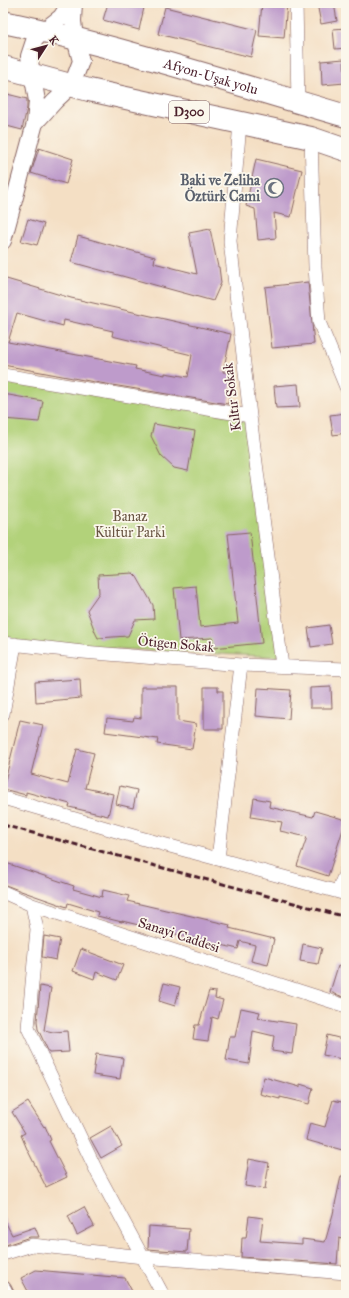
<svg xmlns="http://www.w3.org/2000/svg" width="349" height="1298" viewBox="0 0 349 1298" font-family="'IM FELL Great Primer',serif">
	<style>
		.green { fill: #b2d27a; stroke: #7e7852 }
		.building { fill: #be9bcb; fill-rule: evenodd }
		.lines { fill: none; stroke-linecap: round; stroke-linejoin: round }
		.minor-casing { stroke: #866261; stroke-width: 14 }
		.tertiary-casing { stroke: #866261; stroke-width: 18 }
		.trunk-casing { stroke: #866261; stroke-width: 24 }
		.minor { stroke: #fff; stroke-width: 13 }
		.tertiary { stroke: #fff; stroke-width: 16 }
		.trunk { stroke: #fff; stroke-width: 22 }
		.rail { stroke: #4a1f2b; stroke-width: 3; stroke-dasharray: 6 3; stroke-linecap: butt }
		.labels { text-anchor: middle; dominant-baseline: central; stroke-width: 3.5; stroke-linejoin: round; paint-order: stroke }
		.shield { fill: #fbf7ec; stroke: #7f6065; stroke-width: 1 }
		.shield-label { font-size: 13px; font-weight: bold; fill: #4a1f2b }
		.street-label { font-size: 14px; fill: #4a1f2b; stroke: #fbf7ec }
		.worship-label { font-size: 14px; font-weight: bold; fill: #5b616d; stroke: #fbf7ec; text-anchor: end }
		.park-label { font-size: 14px; fill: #695543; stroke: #fbf7ec }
	</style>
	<rect width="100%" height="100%" fill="#fbf7ec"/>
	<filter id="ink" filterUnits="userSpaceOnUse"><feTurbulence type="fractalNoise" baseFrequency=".025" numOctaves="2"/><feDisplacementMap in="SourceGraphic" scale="8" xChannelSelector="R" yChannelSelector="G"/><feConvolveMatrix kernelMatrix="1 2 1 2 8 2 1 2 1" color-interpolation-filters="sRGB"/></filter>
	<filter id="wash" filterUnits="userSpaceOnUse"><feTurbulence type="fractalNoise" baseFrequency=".012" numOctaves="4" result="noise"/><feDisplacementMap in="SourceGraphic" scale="16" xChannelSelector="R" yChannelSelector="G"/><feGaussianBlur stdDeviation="0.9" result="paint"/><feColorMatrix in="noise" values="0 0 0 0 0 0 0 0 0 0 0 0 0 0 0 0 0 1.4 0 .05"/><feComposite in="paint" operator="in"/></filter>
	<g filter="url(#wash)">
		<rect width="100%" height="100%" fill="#f4dfc4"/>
		<path class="green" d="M3 376 250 419 280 657 3 643Z"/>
		<g id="blocks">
			<path class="building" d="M108 3H145L139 30 103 20Z
				M262 3H287L284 38 259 36Z
				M317 3H334L337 21 321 24Z
				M165 7 257 30 251 57 158 34Z
				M346 28V48L335 49 333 29Z
				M344 59 345 83 322 85 321 61Z
				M3 93 27 99V108L22 130 3 125Z
				M39 148 73 159 66 184 31 173Z
				M256 159 302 170 291 217 274 213 276 238 258 240 255 209 246 206Z
				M28 219 44 224 37 245 21 241Z
				M210 229 218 267H219L221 283 213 301 71 262 78 236 155 257 154 263 197 274 189 233Z
				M3 278 71 298 231 334 223 372 233 373 228 404 100 383 3 365ZM17 313 63 326 64 320 113 331 112 336 192 355 188 377 165 373V375L135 369 136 366 8 342Z
				M308 282 314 344 272 348 265 287Z
				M298 384 300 407 276 408 274 386Z
				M3 394 43 401 39 422 3 419Z
				M346 413V433L333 435 330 415Z
				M154 424 195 431 188 471 174 468 161 456 151 436Z
				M250 532 262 643 213 648 212 638 179 640 174 588 196 586 200 627 238 623 228 534Z
				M133 573 137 577 153 605 154 619 135 620 128 636 98 638 95 632 87 610 99 593 98 575Z
				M329 625 332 644 311 647 308 628Z
				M80 679 81 698 36 702 35 682Z
				M141 687H178V721L196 724 192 749 157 744 158 739 105 732 107 718 133 721 134 717 141 718Z
				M204 687H218V691H223V729H204Z
				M331 687 332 708H310V688Z
				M258 688 291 690 289 719 256 716Z
				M20 720 43 725 31 774 68 784 77 749 94 753 85 788 113 794 108 816 69 807 70 804 26 792V795L3 789Z
				M120 786 137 790 133 808 116 804Z
				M254 798 270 801 269 807 313 817 315 811 346 820 328 876 297 866 307 837 280 831 282 822 251 817Z
				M3 862 74 886 73 889 102 897 103 890 129 896 127 901 230 925 229 928 274 939 268 965 251 961 255 945 240 941 238 949 122 921V922L97 916 98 912 68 903 67 907 21 891 3 884Z
				M44 936 60 939 56 960 42 957Z
				M303 944 322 948 318 964 300 961Z
				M81 949 123 965 117 980 96 972 94 979 73 971Z
				M338 966 346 969V998L330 992Z
				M164 983 180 987 175 1006 159 1001Z
				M40 986 51 988 44 1030 53 1032 67 1031 69 1052 49 1053 38 1029 37 1021Z
				M209 991 216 992 215 998 223 1000 218 1019 212 1017 208 1041 193 1039 195 1025H199Z
				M241 1008 260 1012 258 1018 296 1024 292 1054 272 1051 274 1036 253 1031 249 1064 226 1060 230 1037H235Z
				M327 1035 346 1040V1060L323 1055Z
				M96 1054 123 1058 120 1079 93 1075Z
				M264 1077 300 1087V1084L313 1088 309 1104 280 1097V1099L260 1094Z
				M333 1100 346 1103V1151L306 1140 310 1123 325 1127Z
				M28 1102 44 1127 45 1126 51 1140 49 1141 67 1177 46 1187 27 1149 21 1135 25 1133 12 1112Z
				M111 1126 122 1146 101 1158 90 1138Z
				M249 1159 269 1163 265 1189 245 1186Z
				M341 1176H346V1229L343 1239 339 1238 337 1264 241 1257 242 1238H246L249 1216 263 1218 260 1241 302 1244V1239L325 1242 333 1214Z
				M84 1207 94 1226 77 1235 68 1216Z
				M3 1217 12 1235 35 1227 39 1237H30L3 1246Z
				M149 1226 189 1229 187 1252 148 1249Z
				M36 1270 125 1278 134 1295H30L21 1278Z"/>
		</g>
	</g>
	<g filter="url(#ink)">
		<use href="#blocks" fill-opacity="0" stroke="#866261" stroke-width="1"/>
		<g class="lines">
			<defs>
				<path id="minor" d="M296 3 298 102
					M240 123 230 241 250 416 282 666
					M311 138 315 267 319 322 346 387
					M3 375 250 416
					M3 643 83 652 241 665 346 669
					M3 714 15 644
					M3 798 137 837 346 894
					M218 859 241 665
					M338 891 346 871
					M3 892 32 905 346 1006
					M32 905 37 929 28 1028 98 1174 163 1295
					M3 1254 32 1245 143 1257 346 1273"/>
				<path id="tertiary" d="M35 123 55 101 72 85 81 61 75 39 73 21 74 3
					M3 241 35 123 37 101 29 56 34 41 43 31 61 17 70 3
					M3 1289 6 1295"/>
				<g id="trunk">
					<path id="s1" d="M3 22C119 46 232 83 346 116"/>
					<path d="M3 67 89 90 311 138 346 150"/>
				</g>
			</defs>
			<use href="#minor" class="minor-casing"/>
			<use href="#tertiary" class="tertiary-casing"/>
			<use href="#trunk" class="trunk-casing"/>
			<use href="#minor" class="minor"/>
			<use href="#tertiary" class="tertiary"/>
			<use href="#trunk" class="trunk"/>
			<path class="rail" d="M3 825 346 917"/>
		</g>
	</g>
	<defs>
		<symbol id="mosque-ring" viewBox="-11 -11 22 22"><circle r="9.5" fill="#fbf7ec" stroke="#6b7280" stroke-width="1.5"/><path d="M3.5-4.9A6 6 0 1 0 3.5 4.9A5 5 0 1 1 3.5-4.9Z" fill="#6b7280"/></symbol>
	</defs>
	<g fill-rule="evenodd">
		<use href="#mosque-ring" x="263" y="177" width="22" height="22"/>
	</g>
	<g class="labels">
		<rect class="shield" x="169" y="101" width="40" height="22" rx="3"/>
		<g class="shield-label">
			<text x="189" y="112">D300</text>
		</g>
		<g class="street-label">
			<text stroke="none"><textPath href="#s1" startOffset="215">Afyon-Uşak yolu</textPath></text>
			<text transform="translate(232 397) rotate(-97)">Kıltır Sokak</text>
			<text transform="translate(176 644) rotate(5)">Ötigen Sokak</text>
			<text transform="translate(179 935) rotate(18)">Sanayi Caddesi</text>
		</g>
		<g class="worship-label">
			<text x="260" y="180">Baki ve Zeliha<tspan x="260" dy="16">Öztürk Cami</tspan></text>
		</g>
		<g class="park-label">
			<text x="130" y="516">Banaz<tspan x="130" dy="16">Kültür Parki</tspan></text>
		</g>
	</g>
	<rect width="349" height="1298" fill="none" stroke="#fbf7ec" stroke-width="16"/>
	<g transform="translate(46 46) rotate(54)" stroke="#fbf7ec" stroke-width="3" paint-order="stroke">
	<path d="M0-3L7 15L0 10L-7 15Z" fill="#4a1f2b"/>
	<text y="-6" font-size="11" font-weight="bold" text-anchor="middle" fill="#4a1f2b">K</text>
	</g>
</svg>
